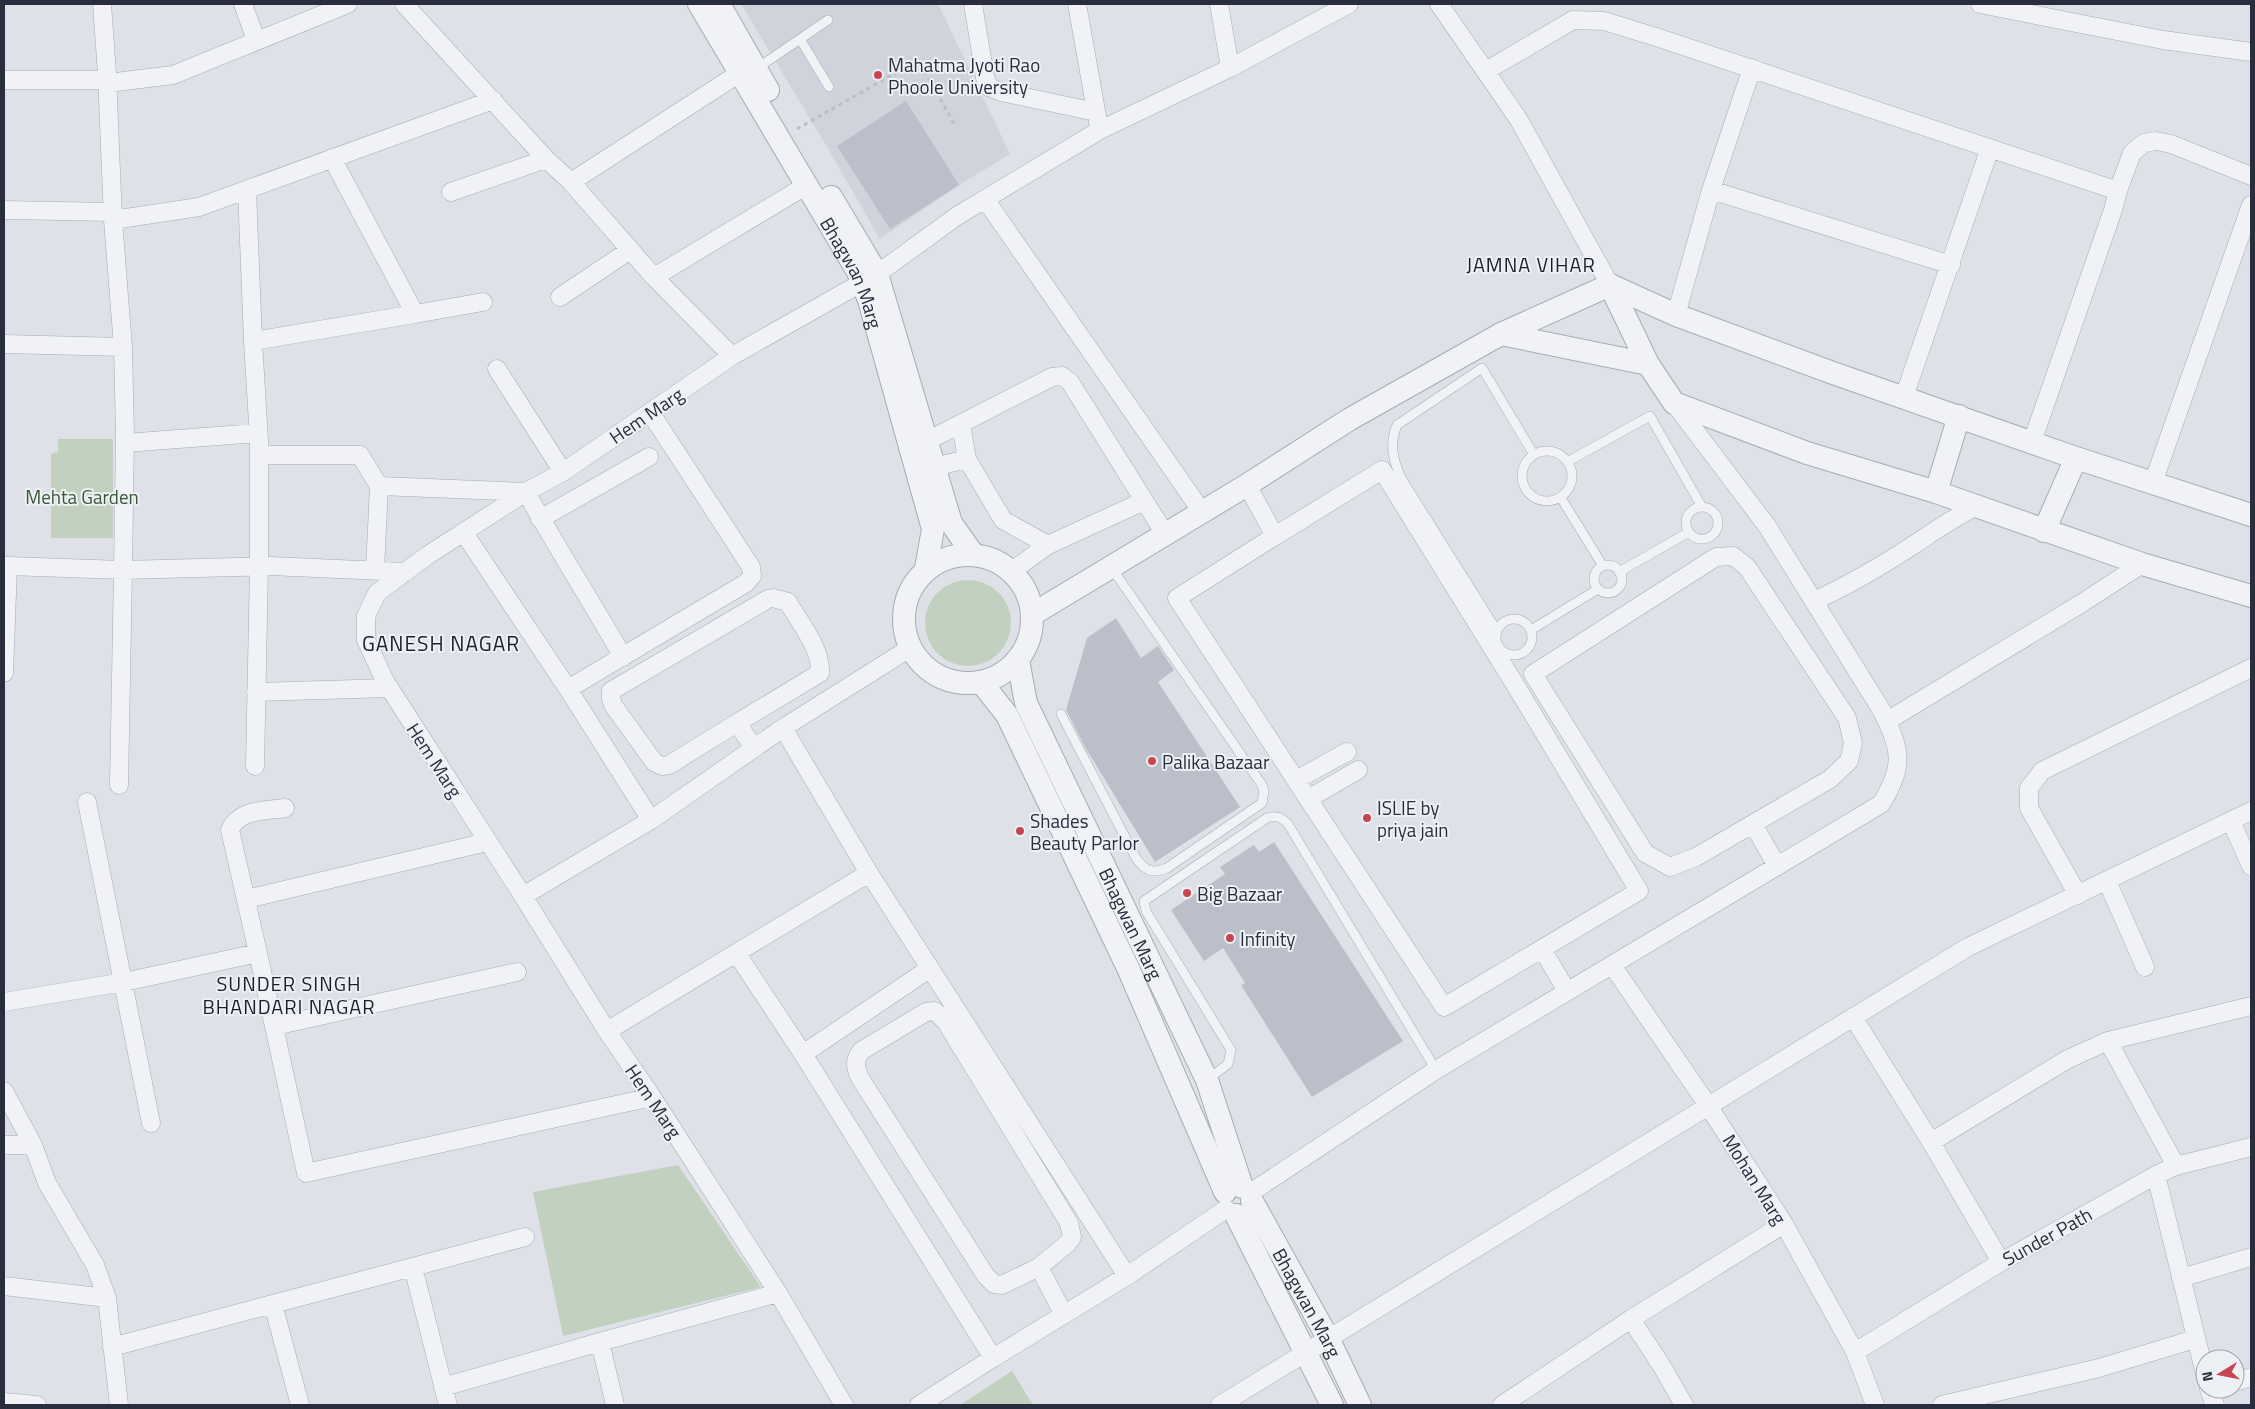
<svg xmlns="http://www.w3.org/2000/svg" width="2255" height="1409" viewBox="0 0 2255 1409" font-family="'Titillium Web',sans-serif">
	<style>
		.built { fill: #d0d3dc }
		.green { fill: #c2d0bf }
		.building { fill: #bbbfc9 }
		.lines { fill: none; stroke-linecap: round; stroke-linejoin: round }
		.service-casing { stroke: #a7abb4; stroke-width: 10 }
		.minor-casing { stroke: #a7abb4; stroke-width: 19 }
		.tertiary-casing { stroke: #a7abb4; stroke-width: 24 }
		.path { stroke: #bcbfc5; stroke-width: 3; stroke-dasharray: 4 4; stroke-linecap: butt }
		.service { stroke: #f0f2f5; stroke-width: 9 }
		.minor { stroke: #f0f2f5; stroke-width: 18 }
		.tertiary { stroke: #f0f2f5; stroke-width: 22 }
		.poi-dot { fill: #c84651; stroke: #edf0f5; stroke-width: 2 }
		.labels { text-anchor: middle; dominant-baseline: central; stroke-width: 4; stroke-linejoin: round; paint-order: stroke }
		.poi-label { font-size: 19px; fill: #282e3d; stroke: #edf0f5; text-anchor: start }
		.street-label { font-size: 19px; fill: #282e3d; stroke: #edf0f5 }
		.park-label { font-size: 19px; fill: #3a5835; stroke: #edf0f5 }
		.neighbourhood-label { font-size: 20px; letter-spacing: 1px; fill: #1a1f2d; stroke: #edf0f5 }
		.quarter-label { font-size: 21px; letter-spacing: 1px; fill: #1a1f2d; stroke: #edf0f5 }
	</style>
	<rect width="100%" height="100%" fill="#dee1e7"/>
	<path class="built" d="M741 4H938L1010 154 959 185 880 239 827 147Z"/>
	<path class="green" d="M58 439H113V538H51V454L58 452Z
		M925 623a43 43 0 1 1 86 0a43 43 0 1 1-86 0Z
		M678 1165 761 1287 563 1336 533 1192Z
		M1012 1371 1033 1405H960Z"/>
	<path class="building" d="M906 101 959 185 890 229 837 146Z
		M1116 618 1141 658 1158 646 1174 670 1158 682 1240 807 1155 862 1085 747 1066 710 1087 638Z
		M1274 842 1403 1041 1312 1097 1241 985 1245 983 1223 948 1204 961 1171 910 1225 874 1220 867 1254 845 1259 852Z"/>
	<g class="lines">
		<defs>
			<path id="service" d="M800 39 829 87
				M756 69 828 20
				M1522 476a25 25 0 1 1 50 0a25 25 0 1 1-50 0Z
				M1567 462 1650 416 1702 507
				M1561 498 1603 566
				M1686 523a16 16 0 1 1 32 0a16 16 0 1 1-32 0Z
				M1594 579a14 14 0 1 1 28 0a14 14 0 1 1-28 0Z
				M1619 572 1689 532
				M1496 637a18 18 0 1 1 36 0a18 18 0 1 1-36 0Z
				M1531 630 1598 589
				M1497 631 1401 478C1393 460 1389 444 1397 425L1482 368 1534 455
				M1061 714 1136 858C1145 871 1153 874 1167 868L1262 803 1264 791 1262 785 1111 567
				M1207 1080 1228 1064 1231 1050 1146 911 1144 901 1267 818C1276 815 1281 817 1288 824L1436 1070"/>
			<path id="minor" d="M102 4 107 74 113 220 123 347
				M243 4 256 40
				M404 4 546 159 571 182 654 277 732 356
				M973 4 985 77 989 87 1001 92 1096 112
				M1077 4 1098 122
				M1219 4 1230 68
				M1439 4 1519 120 1610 285
				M1980 4 2163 40 2251 52
				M1486 71 1573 20 1604 21 1656 37 2118 191 2113 210 2032 442
				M4 80H107
				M108 83 173 75 348 4
				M571 182 749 67
				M247 190 253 341 259 440V566L255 766
				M1711 190 1951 265
				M2118 191 2132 153 2144 143 2156 141 2171 144 2251 176
				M451 192 546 159
				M985 199 1202 512
				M4 210 113 212
				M113 220 199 207 493 100
				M654 277 807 185
				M560 297 630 250
				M415 314 483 302
				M1676 315 1711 190 1752 68
				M253 341 415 314 332 158
				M4 344 123 347 125 436 123 570 270 566 406 572
				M497 369 563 472
				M1904 397 1990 148
				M961 424 967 459
				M927 441 1052 377 1062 376 1070 382 1165 534
				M125 443 258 433
				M259 455H360L379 486
				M934 467 967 459 1003 520 1048 545
				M2153 483 2251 205
				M1247 485 1275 536 1177 598 1444 1007 1639 891 1516 686 1382 470 1275 536
				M540 519 649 457
				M464 533 568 689 651 820
				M1733 556 1747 567 1847 718 1853 743 1849 761 1830 779 1696 857 1670 867 1645 853 1533 674 1716 557Z
				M4 566H8L4 673
				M8 566 123 570 119 785
				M375 570 379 486 526 492C557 548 591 601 623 657
				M1012 571 1048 545 1144 501
				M1814 601C1849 585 1883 565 1915 544 1936 530 1953 518 1975 507
				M568 689 746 583 752 576 751 567 650 412
				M256 692 389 688
				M1887 721 2082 603 2142 564
				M737 723 820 673C822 649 799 622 788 602L773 598 768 599 611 691V698L613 705 654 762 662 766 669 765 737 723 754 748
				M1296 780 1347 752
				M1308 799 1358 770
				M87 802 151 1123
				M2231 821 2251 866
				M1753 824 1777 866
				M869 873 1127 1276
				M2107 881 2145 967
				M2078 895 2029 808V788L2042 771 2251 668
				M523 896 651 820 783 728 910 648
				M247 899 487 842
				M1542 949 1567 991
				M258 953 230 830C239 809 265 811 285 808
				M737 954 803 1054 993 1358 919 1405
				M1612 965 1709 1107 1784 1224 1855 1352 1875 1405
				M4 1002 124 982 258 953 306 1173 652 1097
				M1853 1017 1931 1142 2001 1262
				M275 1026 517 972
				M607 1031 869 873 783 728
				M2108 1041 2251 1006
				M803 1054 929 969
				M4 1091 33 1145 47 1183 95 1265 107 1298 119 1405
				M1931 1142 2068 1059 2108 1041 2176 1166
				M4 1145H33
				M2156 1175 2205 1374
				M1250 1193 1436 1070 1881 804C1905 765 1901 751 1882 711L1767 526 1674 403
				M413 1267 525 1237
				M1039 1267 1068 1243 1072 1237 1069 1223 946 1022 935 1011 926 1012 861 1051C854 1061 855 1067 860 1078L986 1276 994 1284 1002 1285 1039 1267 1064 1315
				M2181 1278 2251 1257
				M4 1286 107 1298
				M273 1304 413 1267 448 1405
				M1631 1319 1663 1368 1684 1405
				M600 1342 778 1293
				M112 1347 273 1304 300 1405
				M1855 1352 2001 1262 2156 1175 2176 1166 2251 1147
				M993 1358 1127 1276 1226 1209
				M2235 1382 2251 1377
				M443 1387 600 1342 615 1405
				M2209 1389 2215 1405
				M4 1402 37 1405
				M844 1405 778 1293 652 1097 607 1031 523 896 385 681 366 640V616L377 593 428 555 526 492 563 472 732 356 877 274 957 216 1100 130 1230 68 1349 4
				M1220 1405 1968 947 2251 811
				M1502 1405 1631 1319 1784 1224
				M1942 1405 2099 1368 2195 1339"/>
			<g id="tertiary">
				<path id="s1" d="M699 4 858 272 869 300 933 529 926 568"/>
				<path d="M719 4 768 90"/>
				<path d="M831 197 877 274 951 523 973 554"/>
				<path d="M1610 285 1648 364 1674 403 1807 453 1936 492 2142 564 2251 596"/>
				<path d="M1501 334 1648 364"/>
				<path d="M1936 492 1959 416"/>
				<path d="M2044 531 2076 458"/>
				<circle cx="968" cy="619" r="64"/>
				<path d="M1033 614 1247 485 1350 419 1501 334 1610 285 1676 315 1833 373 2076 458 2251 515"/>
				<path id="s2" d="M1018 660 1026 703 1207 1080 1242 1187"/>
				<path d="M981 682 1007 715 1128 968 1225 1192"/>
				<path id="s3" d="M1252 1201 1329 1340 1360 1405"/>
				<path d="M1236 1215 1332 1405"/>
			</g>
		</defs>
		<use href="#service" class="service-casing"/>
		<use href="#minor" class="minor-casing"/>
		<use href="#tertiary" class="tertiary-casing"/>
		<path class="path" d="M797 129 918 60 955 125"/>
		<use href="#service" class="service"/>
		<use href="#minor" class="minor"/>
		<use href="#tertiary" class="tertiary"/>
	</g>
	<g class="poi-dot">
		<circle cx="878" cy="75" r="5"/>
		<circle cx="1152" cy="761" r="5"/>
		<circle cx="1367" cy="818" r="5"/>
		<circle cx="1020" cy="831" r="5"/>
		<circle cx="1187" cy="893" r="5"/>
		<circle cx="1230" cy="938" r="5"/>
	</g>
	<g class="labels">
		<g class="poi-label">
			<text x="888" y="64">Mahatma Jyoti Rao<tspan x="888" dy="22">Phoole University</tspan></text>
			<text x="1162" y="761">Palika Bazaar</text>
			<text x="1377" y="807">ISLIE by<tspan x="1377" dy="22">priya jain</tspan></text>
			<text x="1030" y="820">Shades<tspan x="1030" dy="22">Beauty Parlor</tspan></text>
			<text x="1197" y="893">Big Bazaar</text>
			<text x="1240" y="938">Infinity</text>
		</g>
		<g class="street-label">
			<text stroke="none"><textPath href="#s1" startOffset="310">Bhagwan Marg</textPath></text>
			<text transform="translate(646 415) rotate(-34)">Hem Marg</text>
			<text transform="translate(435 760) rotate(57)">Hem Marg</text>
			<text stroke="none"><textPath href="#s2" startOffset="288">Bhagwan Marg</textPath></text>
			<text transform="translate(654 1101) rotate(56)">Hem Marg</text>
			<text transform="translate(1755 1179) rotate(58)">Mohan Marg</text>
			<text transform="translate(2047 1236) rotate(-29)">Sunder Path</text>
			<text stroke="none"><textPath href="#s3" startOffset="116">Bhagwan Marg</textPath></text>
		</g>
		<g class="park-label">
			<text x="82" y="496">Mehta Garden</text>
		</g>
		<g class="neighbourhood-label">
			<text x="1531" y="264">JAMNA VIHAR</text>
			<text x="289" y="983">SUNDER SINGH<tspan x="289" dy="23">BHANDARI NAGAR</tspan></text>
		</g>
		<g class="quarter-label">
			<text x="441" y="643">GANESH NAGAR</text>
		</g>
	</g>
	<rect width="2255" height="1409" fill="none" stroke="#282e3d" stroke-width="10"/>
	<g transform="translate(2220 1374) rotate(260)"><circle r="24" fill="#edf0f5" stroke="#9ea2ab"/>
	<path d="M0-4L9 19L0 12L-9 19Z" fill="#c84651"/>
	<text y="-8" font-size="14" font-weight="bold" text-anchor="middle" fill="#282e3d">N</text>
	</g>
</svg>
